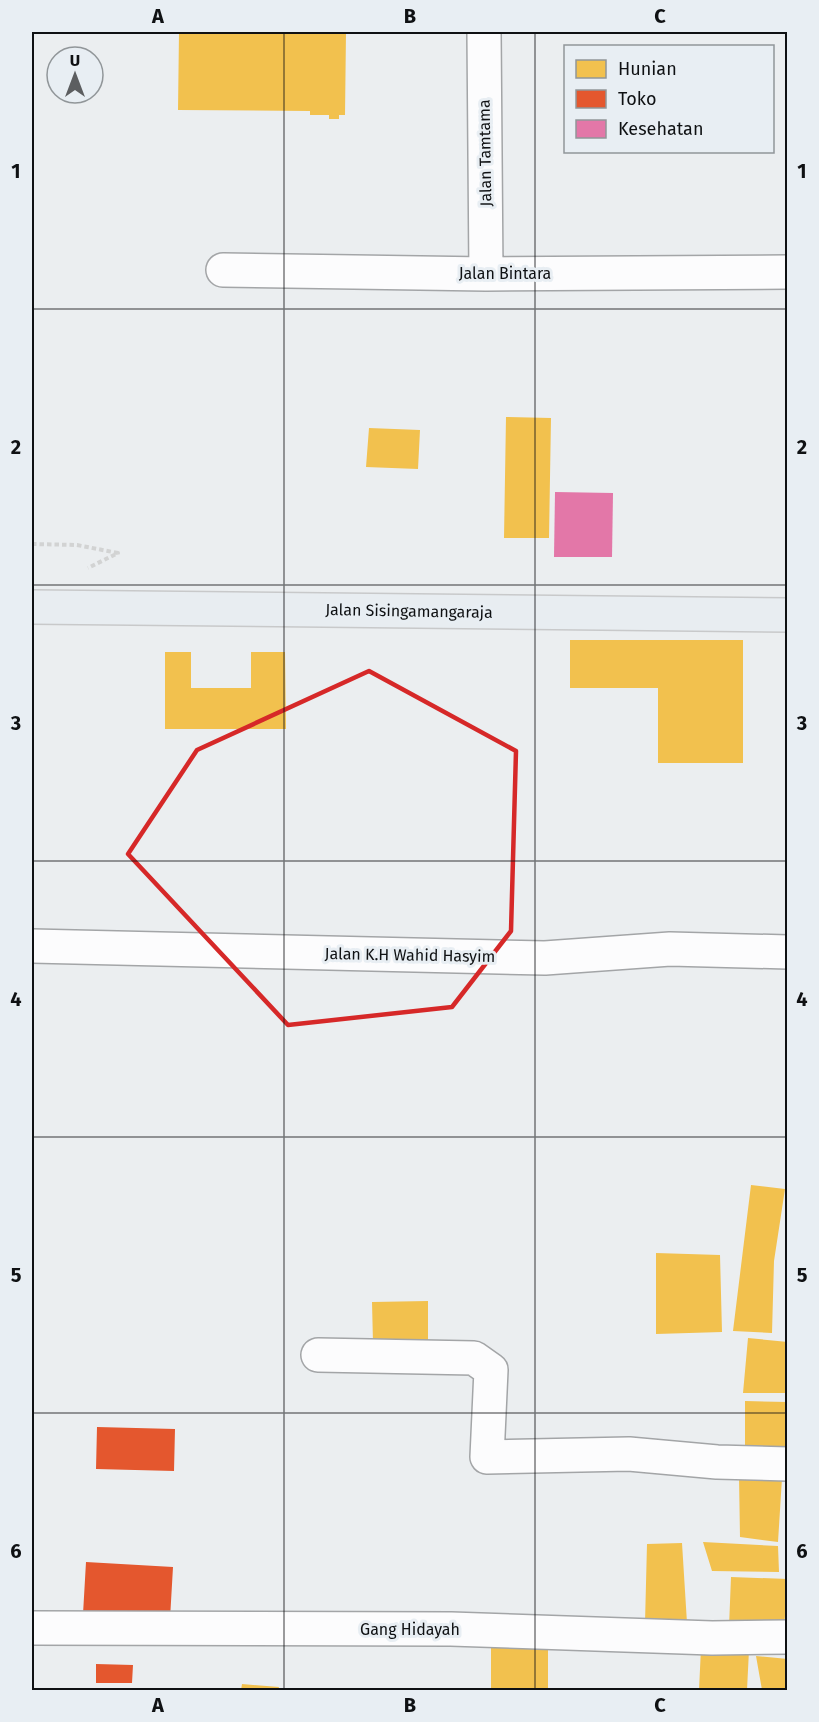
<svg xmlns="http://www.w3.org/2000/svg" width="819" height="1722" viewBox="0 0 819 1722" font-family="'Fira Sans',sans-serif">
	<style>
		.homes { fill: #f2c14e }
		.shops { fill: #e4572e }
		.health { fill: #e377a8 }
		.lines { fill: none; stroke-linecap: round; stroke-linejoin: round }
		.minor-casing { stroke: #a3a5a7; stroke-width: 36 }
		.major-casing { stroke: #c8c9ca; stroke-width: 36 }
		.path { stroke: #d2d3d3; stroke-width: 4; stroke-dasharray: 4.5 3; stroke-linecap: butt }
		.minor { stroke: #fcfcfd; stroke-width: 33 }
		.major { stroke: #e8edf1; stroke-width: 33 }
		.marked { fill: none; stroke: #d62828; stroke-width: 4.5; stroke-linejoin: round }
		.grid { fill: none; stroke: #0f1113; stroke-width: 1.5; stroke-opacity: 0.55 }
		.labels { text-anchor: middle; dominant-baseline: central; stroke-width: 6; stroke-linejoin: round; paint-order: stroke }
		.street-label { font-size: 16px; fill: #0f1113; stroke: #e8eef3 }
		.neatline { fill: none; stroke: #0f1113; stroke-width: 2 }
		.grid-label { font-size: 20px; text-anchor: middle; font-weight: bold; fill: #0f1113 }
	</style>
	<rect width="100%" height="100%" fill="#ebeef0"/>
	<path class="homes" d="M179 32H346L345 115H339V119H329V115H310V111L178 110Z
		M506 417 551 418 549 538H504Z
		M369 428 420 430 418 469 366 467Z
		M570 640H743V763H658V688H570Z
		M165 652H191V688H251V652H285L286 729H165Z
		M751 1185 785 1189 774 1261 772 1333 733 1331Z
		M656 1253 720 1255 722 1332 656 1334Z
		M428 1301V1350L373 1343 372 1302Z
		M748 1338 788 1342V1393H743Z
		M745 1401 788 1402V1456L745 1455Z
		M739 1476 782 1478 778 1542 740 1537Z
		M703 1542 778 1546 779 1572 712 1571Z
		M682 1543 687 1623H645L647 1544Z
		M731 1577 788 1579 784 1628 729 1627Z
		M491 1643H548V1690H491Z
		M701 1648 749 1650 747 1690H699Z
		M756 1656 788 1659V1690H762Z
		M242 1684 279 1687 278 1690H241Z"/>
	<path class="shops" d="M97 1427 175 1429 174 1471 96 1469Z
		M86 1562 173 1567 170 1619 83 1614Z
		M96 1664 133 1665 132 1683H96Z"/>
	<path class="health" d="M555 492 613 493 612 557H554Z"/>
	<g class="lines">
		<defs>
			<path id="minor" d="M484 32 486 274
				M223 270 486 274 788 272
				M32 946 545 958 670 949 788 952
				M318 1355 474 1358 491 1370 487 1457 629 1454 717 1462 788 1464
				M32 1628 451 1629 712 1638 788 1637"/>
			<path id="major" d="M32 607 788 615"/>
		</defs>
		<use href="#minor" class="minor-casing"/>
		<use href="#major" class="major-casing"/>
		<path class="path" d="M32 544 77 545 118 553 88 568"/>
		<use href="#minor" class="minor"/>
		<use href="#major" class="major"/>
	</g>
	<path class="marked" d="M369 671 516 751 511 931 452 1007 288 1025 128 854 197 750Z"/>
	<path class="grid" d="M284 32V1690M535 32V1690M32 309H788M32 585H788M32 861H788M32 1137H788M32 1413H788"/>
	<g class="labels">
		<g class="street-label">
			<text transform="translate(485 153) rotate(-91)">Jalan Tamtama</text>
			<text x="505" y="273">Jalan Bintara</text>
			<text transform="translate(409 611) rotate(1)">Jalan Sisingamangaraja</text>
			<text transform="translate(410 955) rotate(1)">Jalan K.H Wahid Hasyim</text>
			<text x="410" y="1629">Gang Hidayah</text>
		</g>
	</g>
	<rect width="819" height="1722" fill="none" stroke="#e8eef3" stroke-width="66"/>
	<rect x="564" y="45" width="210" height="108" fill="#e8eef3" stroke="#919699" stroke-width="1.5"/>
	<rect x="576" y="60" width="30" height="18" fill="#f2c14e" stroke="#919699" stroke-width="1.5"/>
	<text x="618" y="75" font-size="18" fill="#0f1113">Hunian</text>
	<rect x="576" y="90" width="30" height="18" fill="#e4572e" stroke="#919699" stroke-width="1.5"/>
	<text x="618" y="105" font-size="18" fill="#0f1113">Toko</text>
	<rect x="576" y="120" width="30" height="18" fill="#e377a8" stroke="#919699" stroke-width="1.5"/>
	<text x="618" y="135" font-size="18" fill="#0f1113">Kesehatan</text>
	<g transform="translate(75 75)"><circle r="28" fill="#e8eef3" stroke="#919699" stroke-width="1.5"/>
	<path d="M0-4.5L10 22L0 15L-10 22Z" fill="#5c5e60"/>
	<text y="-9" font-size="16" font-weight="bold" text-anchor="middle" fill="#0f1113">U</text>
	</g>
	<rect x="33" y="33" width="753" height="1656" class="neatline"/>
	<g class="grid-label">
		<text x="158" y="23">A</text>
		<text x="410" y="23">B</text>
		<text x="660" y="23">C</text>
		<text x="16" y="178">1</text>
		<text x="802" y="178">1</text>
		<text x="16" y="454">2</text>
		<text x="802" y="454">2</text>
		<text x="16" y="730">3</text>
		<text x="802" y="730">3</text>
		<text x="16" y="1006">4</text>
		<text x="802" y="1006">4</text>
		<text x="16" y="1282">5</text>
		<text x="802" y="1282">5</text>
		<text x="16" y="1558">6</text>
		<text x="802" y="1558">6</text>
		<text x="158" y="1712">A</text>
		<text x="410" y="1712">B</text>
		<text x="660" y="1712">C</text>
	</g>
</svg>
